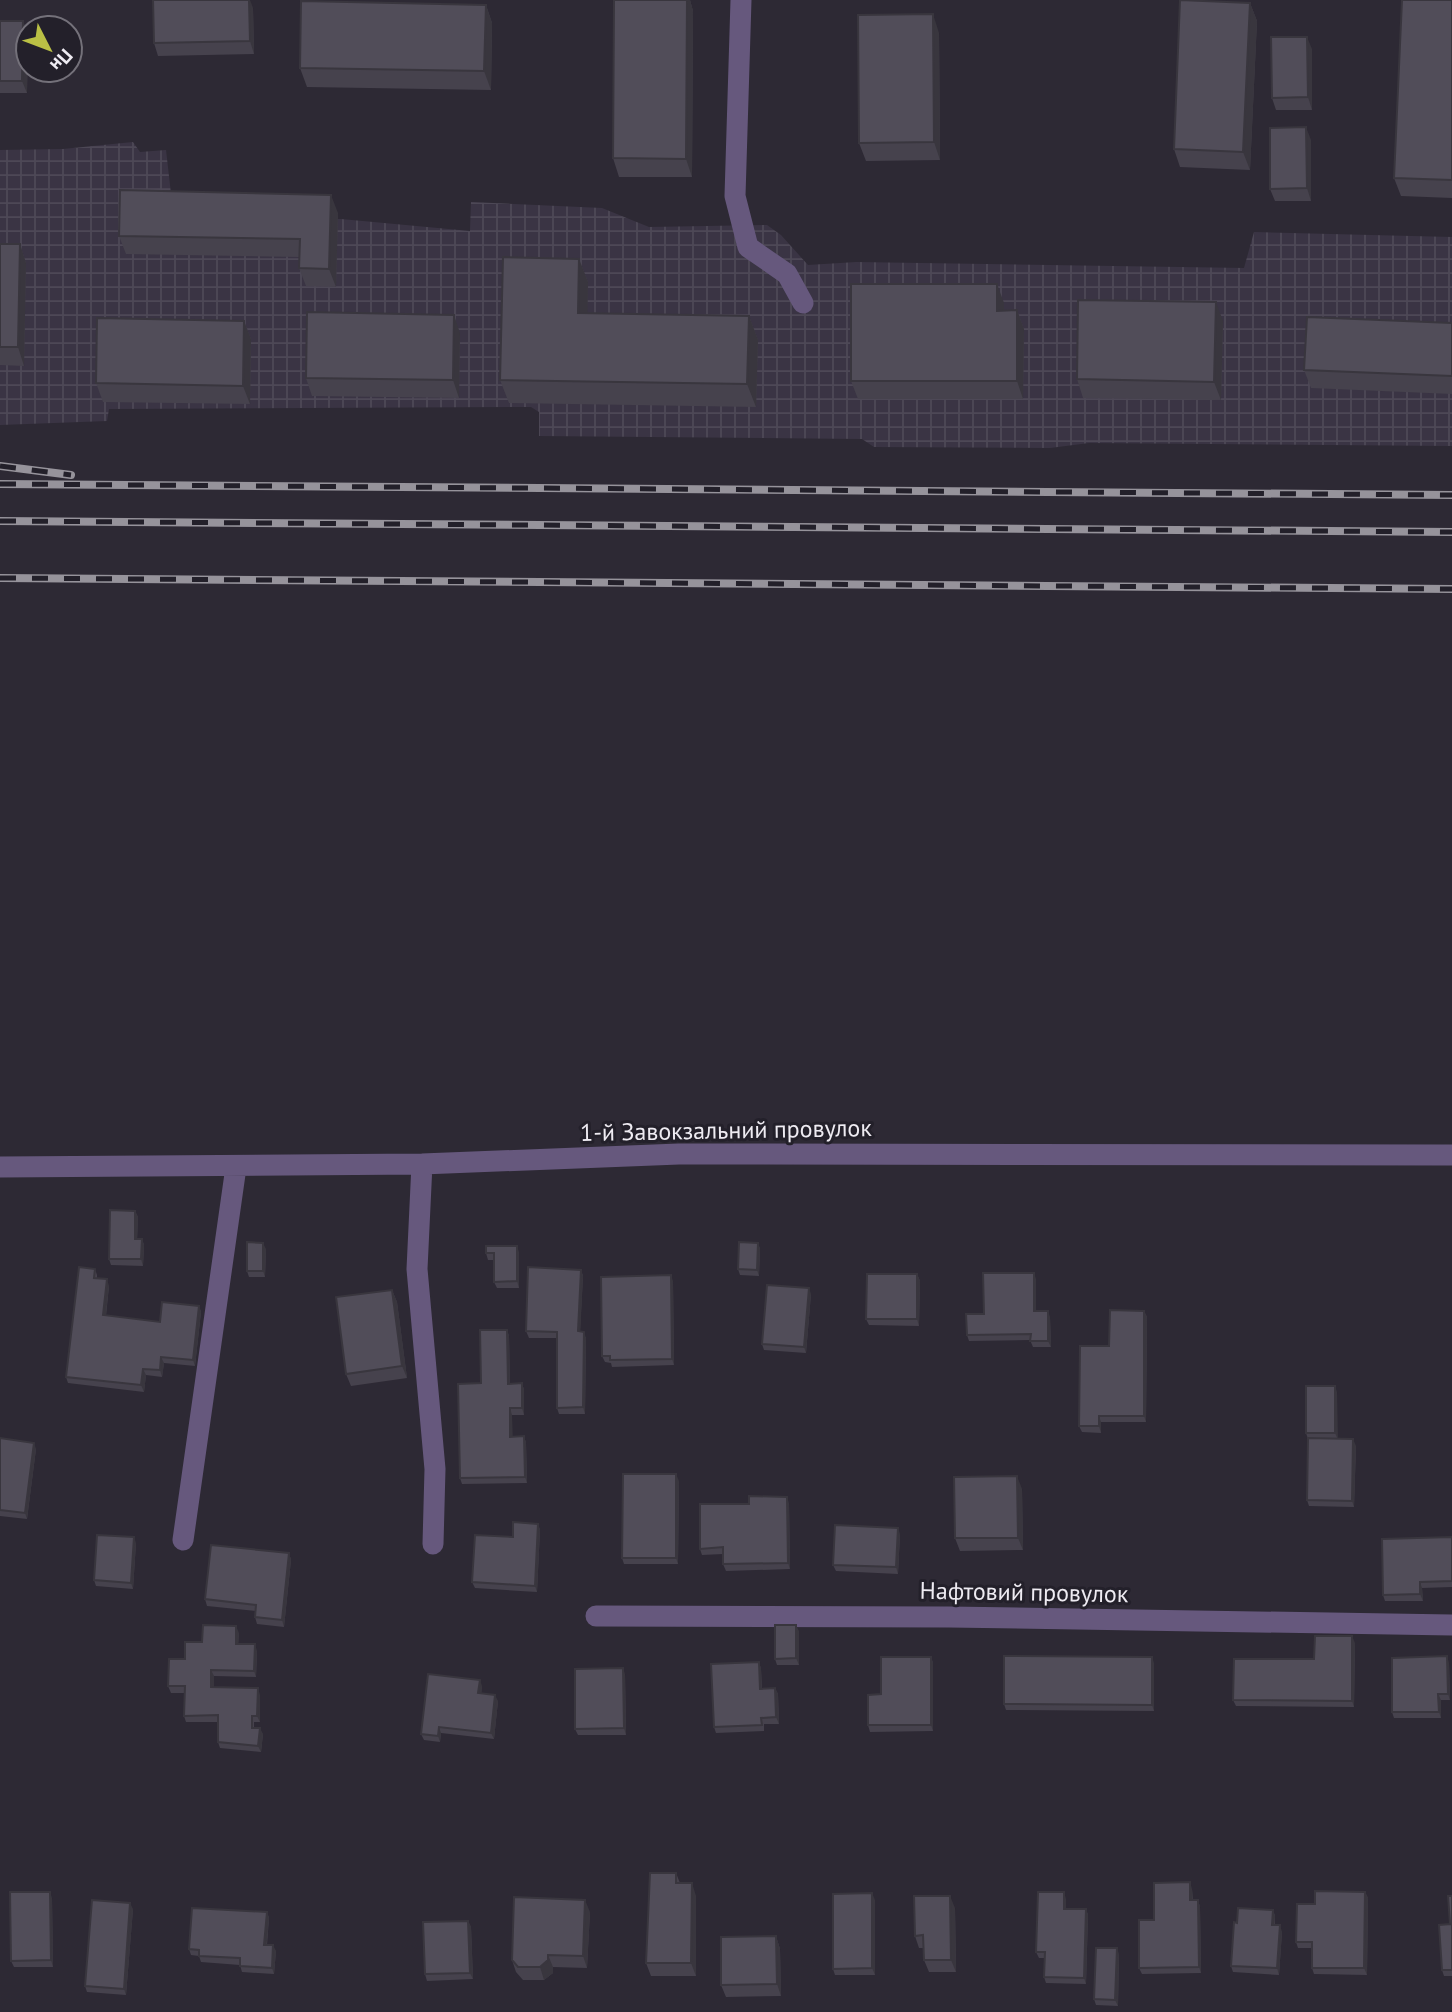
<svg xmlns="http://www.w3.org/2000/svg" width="1452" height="2012" viewBox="0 0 1452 2012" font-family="'PT Sans',sans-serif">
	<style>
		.industrial { fill: url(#industrial-grid) }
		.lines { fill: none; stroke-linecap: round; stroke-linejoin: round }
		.minor { stroke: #66587d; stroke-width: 21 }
		.rail-casing { stroke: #96939b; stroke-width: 8 }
		.rail { stroke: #23202a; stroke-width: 5; stroke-dasharray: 16; stroke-linecap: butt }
		.wall { fill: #46424d }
		.shaded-wall { fill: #39363e }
		.building { fill: #514d59; stroke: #39363e; stroke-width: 2 }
		.labels { text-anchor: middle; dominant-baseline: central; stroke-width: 6; stroke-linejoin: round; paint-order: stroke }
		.street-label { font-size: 24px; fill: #eeebf2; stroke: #23202a }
	</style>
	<defs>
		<pattern id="industrial-grid" width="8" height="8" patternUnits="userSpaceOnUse" patternTransform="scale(1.75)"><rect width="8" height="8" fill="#3a3444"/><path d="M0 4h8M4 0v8" fill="none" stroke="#4d4856"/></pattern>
	</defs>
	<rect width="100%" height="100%" fill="#2d2934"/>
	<path class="industrial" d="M133 142 140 152 166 150 174 220 341 219 470 231 471 202 602 208 649 227 767 225 781 235 808 265 856 262 1244 268 1254 232 1452 237V446L1089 443 1050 448 874 447 862 439 539 436V412L531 407 109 409 107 421 0 425V150L63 149Z"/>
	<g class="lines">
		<path class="minor" d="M741 0 735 196 748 247 787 274 803 303
			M422 1164 417 1269 435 1469 433 1544
			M0 1167 422 1164 679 1154 1452 1155
			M183 1540 236 1167
			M596 1616 949 1617 1452 1625"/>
		<defs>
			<path id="rail" d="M0 466 71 475
				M0 484 1452 495
				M0 521 1452 532
				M0 578 1452 589"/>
		</defs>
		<use href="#rail" class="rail-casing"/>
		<use href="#rail" class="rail"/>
	</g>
	<path class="wall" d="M614 0H690L693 11 692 177H619L613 158Z
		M1452 0V198L1401 196 1394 178Z
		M1250 3 1257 21 1250 170 1180 167 1174 149Z
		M486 5 492 23 491 90 307 87 300 68Z
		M253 8 254 54 158 56 154 43Z
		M0 21H23L28 34 27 93H0Z
		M939 33 940 160 866 161 859 143Z
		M1312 49V110H1276L1272 98Z
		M1311 140V201H1275L1270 189Z
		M338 213 336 287 306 286 299 268V257L126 254 119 236Z
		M0 244H20L26 263 24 366 0 365Z
		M579 259 588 282 587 313 749 316 758 340 756 407 509 403 500 380Z
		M1004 303V311L1017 310 1024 329 1023 399H858L851 381Z
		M244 321 251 339 250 404 103 402 96 383Z
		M1223 321 1221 400 1083 398 1077 379Z
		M1452 323V394L1311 388 1304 370Z
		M460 333 459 398 312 396 306 378Z
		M135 1211 138 1217 137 1239H142L144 1245 143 1266 111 1265 109 1259Z
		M758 1243 760 1249 759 1276 740 1275 738 1269Z
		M266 1249 265 1277H249L247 1271Z
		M519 1252V1288H497L494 1282V1260H488L486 1253Z
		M95 1269 97 1275V1279L109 1286 106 1316 160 1322 199 1306 201 1312 195 1366 164 1363 162 1377 146 1375 144 1392 68 1383 66 1377Z
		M581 1270 583 1276 580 1331 586 1338 585 1414H559L557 1408V1338H529L526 1331Z
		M917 1274 920 1281 919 1326 869 1325 866 1319Z
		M1036 1279V1311L1050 1317 1051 1347H1033L1030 1340 969 1341 967 1335 984 1314Z
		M673 1281 674 1365 612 1367 611 1363 605 1362 602 1356Z
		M392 1290 397 1302 407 1378 351 1386 346 1374Z
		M811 1294 806 1353 764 1350 762 1344Z
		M1144 1311 1147 1317 1146 1422H1101V1433L1082 1432 1079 1426 1109 1346Z
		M507 1330 509 1336 510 1384 522 1383 524 1390V1415H512V1437L524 1436 526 1443 527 1483 462 1484 460 1478 481 1383Z
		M1337 1392V1439L1356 1446 1354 1507 1309 1506 1307 1500 1308 1439 1306 1433Z
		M0 1438 36 1449 27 1519 0 1516Z
		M679 1481 678 1564H624L622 1558Z
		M1022 1489 1023 1550 960 1551 955 1538Z
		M789 1503 790 1569 726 1571 723 1564V1554L702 1555 700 1549 749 1504Z
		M538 1524 540 1530 537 1592 475 1588 472 1582 513 1537Z
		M900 1534 898 1574 836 1571 833 1565Z
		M1452 1537V1587L1422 1588 1423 1601H1385L1383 1595Z
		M136 1543 133 1589 96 1586 94 1580Z
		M289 1553 291 1560 284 1627 257 1624 255 1617 256 1611 207 1606 205 1599Z
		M799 1631V1665H777L775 1659Z
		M239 1633 238 1644 257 1651 256 1677 214 1676V1687L260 1695V1722H254V1728L263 1734 261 1752 220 1748 218 1742V1722H186L184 1716V1693H171L168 1686 202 1642Z
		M1355 1643 1354 1707 1236 1706 1233 1700 1314 1659Z
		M931 1657 933 1663V1731L870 1732 868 1725 881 1694Z
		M759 1662 761 1669 762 1689 775 1688 778 1694 779 1724H764V1731L716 1733 714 1727Z
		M1154 1663V1711L1006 1710 1004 1704Z
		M1449 1663 1450 1700H1441V1718H1394L1392 1712Z
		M625 1674 626 1735H578L575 1729Z
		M482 1686 481 1694 498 1701 494 1739 441 1733 440 1742 424 1740 421 1734Z
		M676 1873 680 1883 696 1896V1976H651L646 1963Z
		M1192 1889 1193 1900H1198L1200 1907 1201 1973 1142 1974 1139 1968 1154 1920Z
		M1365 1892 1368 1898 1367 1975 1314 1974 1312 1968V1948H1298L1296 1942 1315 1904Z
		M1452 1896V1976H1444L1442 1970 1450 1924Z
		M52 1898 53 1967H14L11 1961Z
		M1066 1899V1909H1086L1088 1915 1086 1984 1046 1983 1044 1977 1045 1958H1039L1036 1952Z
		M875 1900V1975H835L833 1969Z
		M955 1908 956 1972H929L924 1960V1948H919L915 1936Z
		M133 1909 126 1995 87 1992 85 1986Z
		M1273 1910 1275 1916V1925L1282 1932 1279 1975 1233 1972 1231 1966Z
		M267 1912 269 1918 267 1945 276 1951 274 1974 242 1972 240 1965 201 1962 199 1956 191 1955 189 1949Z
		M590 1912 587 1968 553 1967V1973L544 1980H523L516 1972 512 1960Z
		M468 1921 471 1927 473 1979 427 1981 425 1974Z
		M776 1936 780 1949 781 1996 726 1997 721 1985Z
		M1119 1954 1118 2006 1096 2005 1094 1999Z"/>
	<path class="shaded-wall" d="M249 0H250L253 8 254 54 250 41Z
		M687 0H690L693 11 692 177 686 159Z
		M1250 3 1257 21 1250 170 1243 152Z
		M486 5 492 23 491 90 484 71Z
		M933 14 939 33 940 160 934 142Z
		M23 21 28 34 27 93 22 81Z
		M1307 37 1312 49V110L1308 97Z
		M1306 127 1311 140V201L1307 188Z
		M331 195 338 213 336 287 329 269Z
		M20 244 26 263 24 366 18 347Z
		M579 259 588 282 587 336 578 313Z
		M997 284 1004 303V329L997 311Z
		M1216 302 1223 321 1221 400 1214 382Z
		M1017 310 1024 329 1023 399 1017 381Z
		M454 315 460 333 459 398 453 380Z
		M749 316 758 340 756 407 747 384Z
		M244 321 251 339 250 404 243 386Z
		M135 1211 138 1217 137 1245 135 1239Z
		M142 1239 144 1245 143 1266 141 1259Z
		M263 1243 266 1249 265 1277 263 1271Z
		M758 1243 760 1249 759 1276 757 1270Z
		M517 1246 519 1252V1288L517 1281Z
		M581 1270 583 1276 580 1338 578 1331Z
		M1034 1273 1036 1279V1317L1034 1311Z
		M917 1274 920 1281 919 1326 917 1319Z
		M671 1275 673 1281 674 1365 672 1359Z
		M107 1279 109 1286 105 1322 103 1315Z
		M809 1288 811 1294 806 1353 804 1347Z
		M392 1290 397 1302 407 1378 402 1366Z
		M199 1306 201 1312 195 1366 193 1360Z
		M1048 1311 1050 1317 1051 1347 1048 1341Z
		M1144 1311 1147 1317 1146 1422 1144 1416Z
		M507 1330 509 1336 510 1390 508 1384Z
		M584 1332 586 1338 585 1414 583 1407Z
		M161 1357 164 1363 162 1377 160 1370Z
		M143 1369 146 1375 144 1392 141 1385Z
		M522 1383 524 1390V1415L522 1408Z
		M1335 1386 1337 1392 1338 1440 1335 1433Z
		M510 1408 512 1415 513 1443 510 1437Z
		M1099 1416 1101 1422V1433L1099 1426Z
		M524 1436 526 1443 527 1483 525 1477Z
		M1353 1439 1356 1446 1354 1507 1352 1501Z
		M34 1443 36 1449 27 1519 25 1513Z
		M676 1474 679 1481 678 1564 676 1558Z
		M1017 1476 1022 1489 1023 1550 1018 1538Z
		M787 1497 789 1503 790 1569 788 1563Z
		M538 1524 540 1530 537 1592 535 1586Z
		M898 1528 900 1534 898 1574 896 1567Z
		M134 1537 136 1543 133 1589 131 1583Z
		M289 1553 291 1560 284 1627 282 1620Z
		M1420 1582 1422 1588 1423 1601 1420 1594Z
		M796 1625 799 1631V1665L796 1658Z
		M236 1626 239 1633 238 1650 236 1644Z
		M1352 1636 1355 1643 1354 1707 1352 1701Z
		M255 1644 257 1651 256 1677 254 1671Z
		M1447 1656 1449 1663 1450 1700 1448 1694Z
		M931 1657 933 1663V1731L931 1725Z
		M1152 1657 1154 1663V1711L1152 1705Z
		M759 1662 761 1669 762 1695 760 1689Z
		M623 1668 625 1674 626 1735 624 1728Z
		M211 1670 214 1676V1694L211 1687Z
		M480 1680 482 1686 481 1700 478 1693Z
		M258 1688 260 1695V1722L257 1716Z
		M775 1688 778 1694 779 1724 776 1717Z
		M1438 1694 1441 1700V1718L1439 1712Z
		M495 1695 498 1701 494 1739 491 1733Z
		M439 1727 441 1733 440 1742 438 1736Z
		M260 1728 263 1734 261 1752 258 1746Z
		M1190 1882 1192 1889 1193 1906 1190 1900Z
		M692 1883 696 1896V1976L691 1963Z
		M50 1892 52 1898 53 1967 51 1960Z
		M1064 1892 1066 1899V1915L1064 1909Z
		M1365 1892 1368 1898 1367 1975 1364 1968Z
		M872 1893 875 1900V1975L872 1968Z
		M950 1896 955 1908 956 1972 951 1960Z
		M585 1900 590 1912 587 1968 583 1956Z
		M1198 1900 1200 1907 1201 1973 1199 1967Z
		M130 1903 133 1909 126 1995 124 1989Z
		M1086 1909 1088 1915 1086 1984 1084 1978Z
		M1273 1910 1275 1916 1274 1931 1272 1925Z
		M267 1912 269 1918 266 1951 264 1945Z
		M468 1921 471 1927 473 1979 470 1973Z
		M1280 1925 1282 1932 1279 1975 1277 1968Z
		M776 1936 780 1949 781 1996 777 1984Z
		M273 1945 276 1951 274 1974 272 1968Z
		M1117 1948 1119 1954 1118 2006 1115 2000Z
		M548 1955 553 1967V1973L544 1980 540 1967Z"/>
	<path class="building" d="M153 0H249L250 41 154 43Z
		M614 0H687L686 159 613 158Z
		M1180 0 1250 3 1243 152 1174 149Z
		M1402 0H1452V180L1394 178Z
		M301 1 486 5 484 71 300 68Z
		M933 14 934 142 859 143 858 15Z
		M0 21H23L22 81H0Z
		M1271 37H1307L1308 97 1272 98Z
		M1306 127 1307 188 1270 189V128Z
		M120 190 331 195 329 269 299 268 300 239 119 236Z
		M0 244H20L18 347H0Z
		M503 257 579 259 578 313 749 316 747 384 500 380Z
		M851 284H997V311L1017 310V381H851Z
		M1078 300 1216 302 1214 382 1077 379Z
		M307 312 454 315 453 380 306 378Z
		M1307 317 1452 323V376L1304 370Z
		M97 318 244 321 243 386 96 383Z
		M110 1210 135 1211V1239H142L141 1259H109Z
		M247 1242 263 1243V1271H247Z
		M739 1242 758 1243 757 1270 738 1269Z
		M486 1246H517V1281L494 1282V1253H486Z
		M79 1267 95 1269 94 1278 107 1279 103 1315 160 1322 162 1302 199 1306 193 1360 161 1357 160 1370 143 1369 141 1385 66 1377Z
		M528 1267 581 1270 578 1331 584 1332 583 1407 557 1408V1332L526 1331Z
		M983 1273H1034V1311H1048V1341H1030L1031 1334 967 1335 966 1314H984Z
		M867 1274H917V1319H866Z
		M671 1275 672 1359 610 1360V1356H602L601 1277Z
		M767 1285 809 1288 804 1347 762 1344Z
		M392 1290 402 1366 346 1374 336 1297Z
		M1110 1310 1144 1311V1416H1099V1426H1079L1080 1346H1109Z
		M480 1330H507L508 1384 522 1383V1408H510V1437L524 1436 525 1477 460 1478 458 1384 481 1383Z
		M1306 1386H1335V1433H1306Z
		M0 1438 34 1443 25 1513 0 1510Z
		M1308 1438 1353 1439 1352 1501 1307 1500Z
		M623 1474H676V1558H622Z
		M1017 1476 1018 1538H955L954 1477Z
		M749 1496 787 1497 788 1563 723 1564V1547L700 1549V1504H749Z
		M513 1522 538 1524 535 1586 472 1582 475 1535 513 1537Z
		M835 1525 898 1528 896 1567 833 1565Z
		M97 1535 134 1537 131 1583 94 1580Z
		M1452 1537V1581L1420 1582V1594L1383 1595 1382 1539Z
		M211 1545 289 1553 282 1620 255 1617 256 1605 205 1599Z
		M203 1625 236 1626V1644H255L254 1671 211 1670V1687L258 1688 257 1716H252V1728H260L258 1746 218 1742V1715L184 1716 185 1686H168L169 1659H185V1642H202Z
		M775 1625H796V1658L775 1659Z
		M1315 1636H1352V1701L1233 1700 1234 1659H1314Z
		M1004 1656 1152 1657V1705L1004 1704Z
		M1447 1656 1448 1694H1438L1439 1712H1392V1658Z
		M881 1657H931V1725H868V1695L881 1694Z
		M759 1662 760 1689 775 1688 776 1717 761 1718 762 1725 714 1727 711 1664Z
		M623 1668 624 1728 575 1729V1669Z
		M428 1674 480 1680 478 1693 495 1695 491 1733 439 1727 438 1736 421 1734Z
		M650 1873H676V1883H692L691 1963H646Z
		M1190 1882V1900H1198L1199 1967 1139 1968V1920H1154V1883Z
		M1315 1891 1365 1892 1364 1968H1312V1942H1296L1297 1904H1315Z
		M10 1892H50L51 1960 11 1961Z
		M1038 1892H1064V1909H1086L1084 1978 1044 1977 1045 1952H1036Z
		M872 1893V1968L833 1969V1894Z
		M914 1896H950L951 1960H924L923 1935 915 1936Z
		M1448 1896H1452V1970H1442L1439 1925 1450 1924Z
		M514 1897 585 1900 583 1956 548 1955V1960L540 1967H518L512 1960Z
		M92 1900 130 1903 124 1989 85 1986Z
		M192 1908 267 1912 264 1945H273L272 1968 240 1966V1958L199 1956V1950L189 1949Z
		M1238 1908 1273 1910 1272 1925H1280L1277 1968 1231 1966 1234 1922 1237 1923Z
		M468 1921 470 1973 425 1974 423 1922Z
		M776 1936 777 1984 721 1985V1937Z
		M1096 1948H1117L1115 2000 1094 1999Z"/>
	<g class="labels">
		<g class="street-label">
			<text transform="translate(726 1130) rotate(-1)">1-й Завокзальний провулок</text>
			<text transform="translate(1024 1592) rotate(1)">Нафтовий провулок</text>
		</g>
	</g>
	<g transform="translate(49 49) rotate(132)"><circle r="33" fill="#23202a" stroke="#74717a" stroke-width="2"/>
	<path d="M0-5L12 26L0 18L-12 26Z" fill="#bac045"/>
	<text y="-10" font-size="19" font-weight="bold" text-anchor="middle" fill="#eeebf2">Пн</text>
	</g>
</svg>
